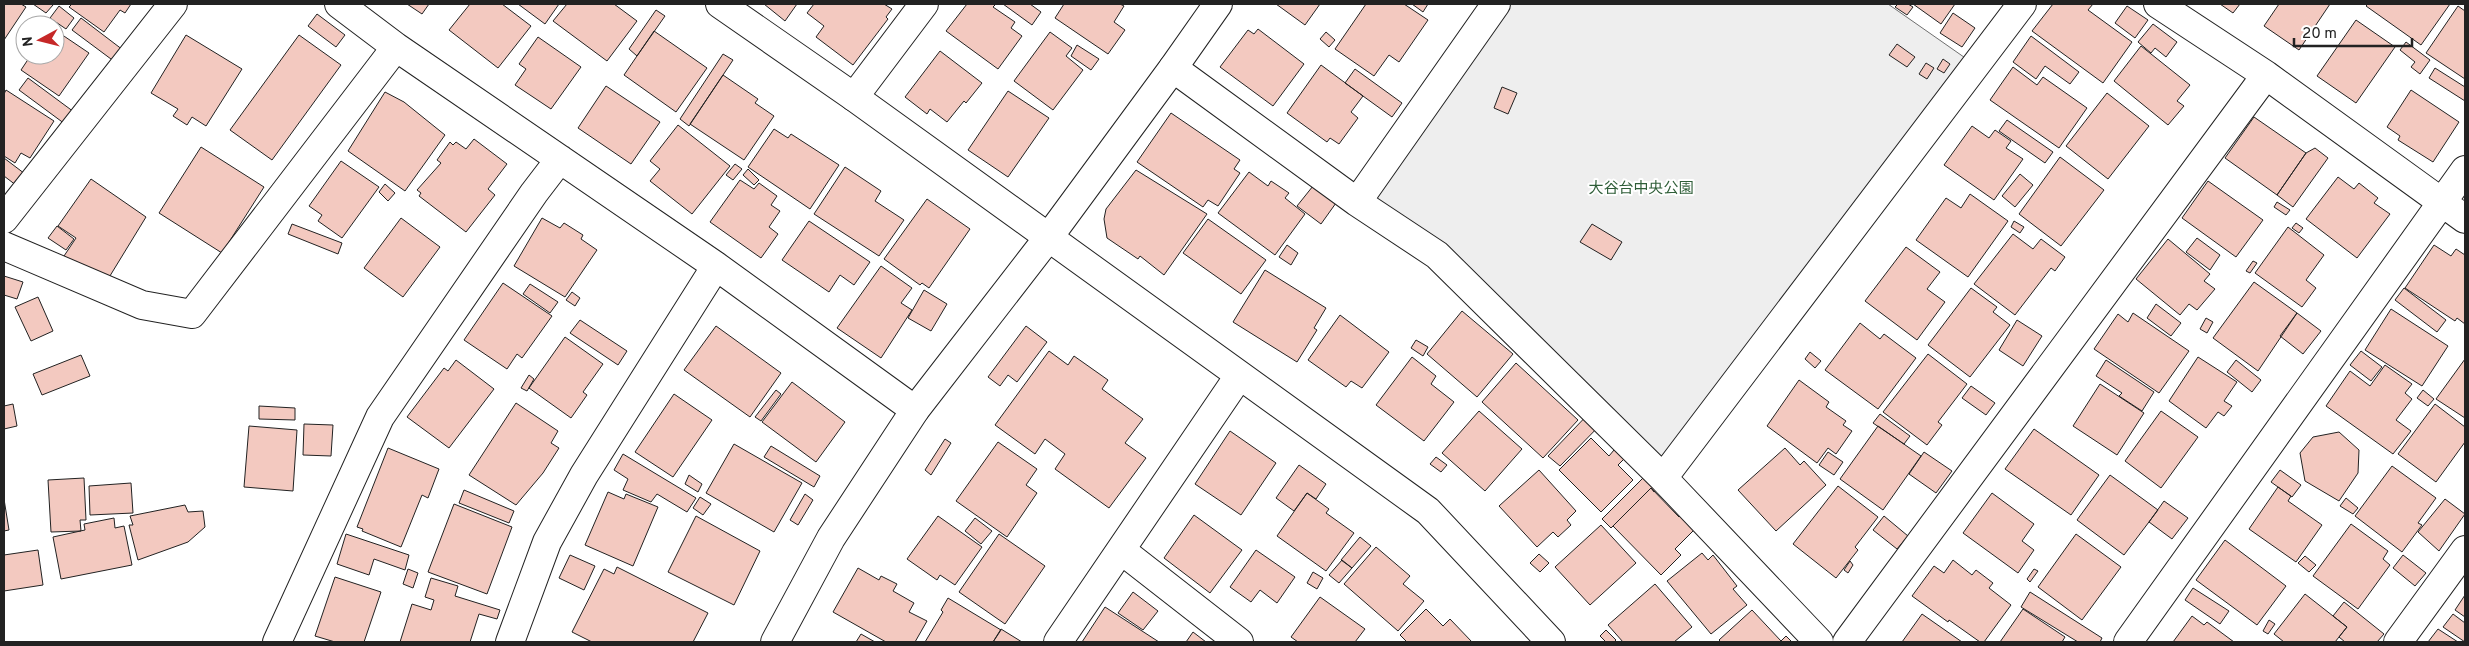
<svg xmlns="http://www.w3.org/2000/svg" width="2469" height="646" viewBox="0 0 2469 646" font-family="Overpass,'Noto Sans JP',sans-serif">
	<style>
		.green { fill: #eee; stroke: #6f6f6f }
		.building { fill: #f3c9c0; stroke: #222 }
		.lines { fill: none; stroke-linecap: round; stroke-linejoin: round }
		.minor-casing { stroke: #222; stroke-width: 30 }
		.tertiary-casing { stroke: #222; stroke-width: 30 }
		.minor { stroke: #fff; stroke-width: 28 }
		.tertiary { stroke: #fff; stroke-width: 28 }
		.labels { text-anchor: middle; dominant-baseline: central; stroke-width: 4; stroke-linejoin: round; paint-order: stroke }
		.park-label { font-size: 15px; fill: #2f5e38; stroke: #fff }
	</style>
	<rect width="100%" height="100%" fill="#fff"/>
	<path class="green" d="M1503 4H1888L1971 62 1662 469 1366 200Z"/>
	<path class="building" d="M4 4H21L26 7 4 40Z
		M33 4H51L53 5 46 13Z
		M72 4H131L125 13 120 10 104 32 69 7Z
		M407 4H429L422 14Z
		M470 4H502L531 26 498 68 449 30Z
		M518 4H559L545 24Z
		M567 4H614L637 21 607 61 553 21Z
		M764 4H797L785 21Z
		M814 4H884L892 9 886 17 888 19 853 65 816 37 824 26 807 13Z
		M967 4H996L993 7 1015 22 1011 28 1022 36 998 69 946 31Z
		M1003 4H1030L1041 12 1032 25Z
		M1064 4H1120L1124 6 1114 22 1125 30 1108 54 1055 18Z
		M1276 4H1320L1305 25Z
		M1366 4H1404L1428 20 1399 62 1389 55 1374 76 1335 49Z
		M1412 4H1428L1423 12Z
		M1898 4H1908L1913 7 1907 15 1895 7Z
		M1913 4H1955L1941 24Z
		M2053 4H2093L2088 10 2132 42 2103 83 2032 31Z
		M2220 4H2240L2233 13Z
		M2279 4H2330L2299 50 2264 26Z
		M2368 4H2450L2421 45 2366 6Z
		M59 6 74 18 66 29 50 18Z
		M2127 6 2148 20 2135 38 2115 23Z
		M2458 6 2465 11V79L2426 53Z
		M656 10 665 16 637 56 629 49Z
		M1953 13 1975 28 1962 47 1940 33Z
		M317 14 345 35 336 47 308 26Z
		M81 18 123 50 115 62 72 30Z
		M2356 20 2395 47 2356 103 2317 76Z
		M2153 24 2177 42 2166 57 2155 48 2151 53 2138 42Z
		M1258 29 1304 64 1273 106 1220 67 1248 30 1254 34Z
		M55 30 89 53 59 96 21 70 31 55H55Z
		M654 31 707 68 676 112 624 75Z
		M1050 32 1072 48 1066 56 1083 70 1053 110 1014 81Z
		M1326 32 1335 40 1329 47 1320 39Z
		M186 35 242 69 206 126 192 117 187 125 173 116 178 109 151 93Z
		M299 35 341 65 272 160 230 130Z
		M2031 36 2079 72 2070 84 2045 66 2036 79 2013 62Z
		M538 37 581 67 551 109 515 85 526 69 519 64Z
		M2406 42 2430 60 2420 74 2411 67 2415 62 2400 50Z
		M1897 44 1915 57 1907 67 1889 55Z
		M1077 45 1099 59 1091 70 1071 56Z
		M2141 46 2190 85 2177 101 2184 106 2168 125 2114 81Z
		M940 51 982 83 966 103 964 101 947 122 930 109 927 114 905 97Z
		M723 54 733 60 689 126 680 119Z
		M1943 59 1950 64 1944 73 1937 69Z
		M1926 63 1934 68 1927 79 1919 74Z
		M1321 65 1363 96 1351 112 1358 118 1339 144 1330 138 1327 142 1287 113Z
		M2013 67 2037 85 2043 77 2087 108 2059 148 1990 100Z
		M2435 68 2465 87V101L2429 78Z
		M1355 69 1402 103 1392 117 1345 83Z
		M723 75 758 99 755 103 774 116 744 160 690 124Z
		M28 78 74 112 65 124 19 90Z
		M606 86 660 122 631 164 578 128Z
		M1502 87 1517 93 1508 114 1494 108Z
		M6 90 54 121 30 158 21 153 15 163 4 156V94Z
		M2411 90 2459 122 2433 162 2398 140 2400 136 2387 127Z
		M1008 91 1049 118 1008 177 968 150Z
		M385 92 404 102 445 135 405 191 348 151Z
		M2107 93 2149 126 2108 179 2066 146Z
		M1171 113 1240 160 1234 169 1240 173 1218 206 1208 200 1203 207 1137 162Z
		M2254 117 2306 153 2277 195 2225 158Z
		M2007 120 2053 152 2045 163 1999 131Z
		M678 125 730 166 692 214 650 181 660 169 650 161Z
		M1972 126 1989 138 1995 130 2011 141 2006 148 2023 159 1994 200 1944 165Z
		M774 129 788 138 791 134 839 165 810 209 748 167Z
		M474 139 507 164 488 189 495 195 466 232 419 196 421 193 417 190 441 163 437 160 450 142 453 145 456 142 466 149Z
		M201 147 264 187 222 253 159 213Z
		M2315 148 2328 158 2293 207 2277 195 2306 153Z
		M2060 157 2104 190 2061 246 2019 214Z
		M4 158 33 180 25 192 4 176Z
		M341 161 379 187 342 238 318 221 322 215 309 206Z
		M735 164 742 169 733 180 726 175Z
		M845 167 881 191 875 201 904 220 879 256 814 214Z
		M748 169 759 180 754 185 743 175Z
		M1136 170 1207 214 1164 275 1140 256 1138 259 1107 238 1104 219 1106 209Z
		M1249 172 1268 186 1271 181 1289 193 1285 198 1305 214 1275 255 1218 213Z
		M2020 174 2033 185 2015 207 2002 196Z
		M2338 177 2354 189 2359 183 2378 198 2374 203 2390 214 2357 258 2306 219Z
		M91 179 146 217 105 284 64 256 76 238 58 226Z
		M740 180 754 189 759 183 777 196 771 205 780 211 769 227 778 234 761 258 710 222Z
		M2208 181 2263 220 2236 257 2182 218Z
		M385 184 395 193 388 201 379 192Z
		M1313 186 1336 203 1321 224 1297 206Z
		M1970 194 2008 221 1968 277 1916 240 1946 198 1961 208Z
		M927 199 970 229 929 288 922 283 920 285 884 259Z
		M2277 202 2290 210 2286 215 2274 207Z
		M401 218 440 247 403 297 364 268Z
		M542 218 560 228 564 223 583 235 581 239 597 250 565 297 514 266Z
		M1208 219 1266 260 1241 294 1183 253Z
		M809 221 870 262 854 285 840 275 829 292 782 260Z
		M2014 221 2024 227 2020 233 2011 227Z
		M2296 223 2303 228 2299 233 2292 228Z
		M292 224 342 243 338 254 288 234Z
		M1592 224 1622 242 1611 260 1580 242Z
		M57 226 74 239 66 250 48 238Z
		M2288 227 2324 255 2306 280 2316 288 2302 307 2255 273Z
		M2013 234 2033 249 2041 239 2065 257 2055 271 2051 268 2015 315 1974 284Z
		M2197 238 2220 255 2210 270 2186 252Z
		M2168 239 2210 274 2204 281 2215 289 2197 310 2189 304 2180 315 2136 279Z
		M1287 245 1298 253 1291 265 1279 257Z
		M2434 245 2451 256 2456 249 2465 255V324L2457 318 2455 321 2405 288Z
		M1906 247 1940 272 1927 289 1945 302 1917 340 1865 301Z
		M2253 261 2257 263 2250 273 2246 271Z
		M881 266 912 288 901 303 912 310 881 358 837 328Z
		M1265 270 1326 308 1314 328 1317 330 1297 362 1233 322Z
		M4 276 23 282 17 299 4 295Z
		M2254 282 2297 313 2258 371 2213 338Z
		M503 283 552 316 522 358 517 354 507 369 464 340Z
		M530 284 558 302 550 313 523 294Z
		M1971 288 1997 307 1993 312 2010 325 1970 377 1928 345Z
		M2404 288 2446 320 2437 332 2395 300Z
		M924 290 947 304 931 331 908 318Z
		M572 292 580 298 575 306 566 300Z
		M38 297 53 331 31 341 15 307Z
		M2156 304 2181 323 2171 336 2147 318Z
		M2391 309 2448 346 2422 386 2365 350Z
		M1462 311 1513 354 1477 397 1427 354Z
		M2133 313 2189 351 2159 393 2094 349 2118 314 2128 322Z
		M2297 313 2321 331 2303 354 2280 336Z
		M1340 315 1389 352 1362 388 1351 381 1346 387 1308 360Z
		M2206 318 2213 322 2207 333 2200 329Z
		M580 320 627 351 618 365 570 333Z
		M2017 320 2042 336 2023 366 1999 350Z
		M1860 323 1880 339 1884 334 1916 358 1878 409 1825 370Z
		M716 326 781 373 750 417 684 370Z
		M1026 326 1047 342 1017 382 1008 375 1000 386 988 377Z
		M565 337 603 364 583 392 587 395 571 418 529 388Z
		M1416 340 1428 347 1423 356 1411 348Z
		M1049 351 1068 365 1074 356 1108 380 1102 389 1143 419 1125 443 1146 458 1109 508 1055 469 1065 454 1045 439 1035 454 995 425Z
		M2361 351 2382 367 2371 381 2350 365Z
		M1810 352 1821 361 1815 368 1805 359Z
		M1928 354 1967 384 1938 422 1942 425 1927 445 1883 412Z
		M81 355 90 376 42 395 33 374Z
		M1412 357 1436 376 1431 384 1454 402 1424 441 1376 405Z
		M2198 357 2237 382 2224 401 2232 406 2224 416 2218 412 2206 428 2169 401Z
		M2465 359V418L2436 399Z
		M456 360 494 389 449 448 407 417 444 368 448 371Z
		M2106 360 2154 392 2142 411 2119 396 2122 393 2096 376Z
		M2236 360 2261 380 2252 392 2227 372Z
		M1516 363 1578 420 1543 458 1482 402Z
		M2385 365 2412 384 2405 393 2412 399 2396 420 2411 431 2393 454 2326 406 2350 371 2370 386Z
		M529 375 534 379 527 391 521 388Z
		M1799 380 1829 402 1826 407 1846 421 1843 425 1852 431 1836 454 1828 448 1817 463 1767 426Z
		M792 382 845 422 816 462 762 422Z
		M2100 384 2144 413 2117 455 2073 426Z
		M1971 386 1995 403 1986 415 1962 398Z
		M776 390 781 394 761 421 755 417Z
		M2423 390 2434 399 2428 406 2417 398Z
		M674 394 712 420 673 477 635 452Z
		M516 403 558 431 551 443 559 448 543 473 516 505 469 475Z
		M13 404 17 426 4 429V406Z
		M2435 404 2465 427V442L2436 482 2398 454Z
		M259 406 295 408V420L259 419Z
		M1595 407 1607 418 1560 466 1548 456Z
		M1479 411 1522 449 1485 491 1442 453Z
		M2161 411 2198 437 2161 488 2125 461Z
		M1880 414 1910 436 1904 444 1873 423Z
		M304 424 333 425 331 456 303 455Z
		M249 426 297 430 293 491 244 487Z
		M1878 426 1921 456 1883 510 1840 479Z
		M2034 429 2099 475 2071 515 2005 469Z
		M1230 431 1276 463 1241 515 1195 484Z
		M2339 432 2359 450 2358 473 2339 501 2305 481 2300 453 2313 437Z
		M1591 438 1609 456 1614 450 1624 459 1618 465 1633 480 1601 512 1559 470Z
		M945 439 951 443 931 475 925 470Z
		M998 442 1037 469 1026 485 1037 493 1007 537 956 501Z
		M734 444 802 483 774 532 706 493Z
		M771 446 820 476 814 487 764 457Z
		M388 448 439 469 428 498 422 495 401 547 362 531 363 529 357 527Z
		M1785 448 1800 465 1804 461 1826 485 1776 531 1738 490Z
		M1828 452 1843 462 1834 475 1819 465Z
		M1924 452 1952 471 1936 493 1909 474Z
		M623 454 696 498 687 512 657 494 651 502 623 490 628 479 614 470Z
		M1436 457 1447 465 1441 472 1430 464Z
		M1299 465 1326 484 1316 499 1307 493 1294 511 1276 498Z
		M1656 465 1669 478 1654 492 1651 488 1611 528 1602 519Z
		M2392 466 2436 498 2418 523 2422 525 2402 552 2355 516Z
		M1539 470 1576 511 1567 520 1571 525 1558 537 1553 532 1537 547 1499 506Z
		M2280 470 2301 485 2292 497 2271 482Z
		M689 475 702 484 698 492 685 484Z
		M2110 475 2158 510 2124 555 2077 520Z
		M84 478 86 520H80L81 531 51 532 48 480Z
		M131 483 133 513 90 515 89 486Z
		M1838 486 1878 517 1855 547 1858 550 1836 578 1793 544Z
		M2278 487 2291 496 2288 501 2322 525 2296 562 2249 529Z
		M1651 488 1679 517 1688 508 1702 522 1675 549 1681 555 1661 575 1613 526Z
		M464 490 514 511 509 523 459 503Z
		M608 492 624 499 626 494 658 507 633 566 585 545Z
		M1307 493 1329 509 1326 513 1354 533 1326 571 1277 536Z
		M1992 493 2034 524 2022 541 2034 550 2018 573 1963 533Z
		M805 494 813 500 798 525 790 520Z
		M700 497 711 504 703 515 693 508Z
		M2346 498 2358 508 2353 514 2340 506Z
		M4 499 9 530 4 531Z
		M2445 499 2465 514 2439 551 2418 532Z
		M2164 501 2188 518 2172 539 2149 522Z
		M454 504 512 527 487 594 428 572Z
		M185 505 188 512 203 511 205 527 188 542 138 560 129 525H133L130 516Z
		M1194 515 1242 550 1210 593 1164 558Z
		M696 516 760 551 734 605 668 572Z
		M938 516 982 547 955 585 940 575 937 580 907 559Z
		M1884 516 1908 536 1897 549 1873 530Z
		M114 518 115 528 124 526 132 565 61 579 53 537 85 530 84 524Z
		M975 518 992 531 981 544 965 531Z
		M2351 524 2388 551 2383 559 2390 565 2358 609 2313 576Z
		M1601 525 1636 563 1590 605 1555 567Z
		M346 534 409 555 405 570 374 559 369 575 337 564Z
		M999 534 1045 566 1005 624 959 592Z
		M2076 534 2121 567 2082 620 2038 587Z
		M1360 537 1371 546 1352 568 1341 560Z
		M2225 540 2286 586 2257 625 2196 580Z
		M1376 547 1410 576 1403 584 1424 601 1398 631 1344 584Z
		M38 550 43 585 4 591V555Z
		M1256 550 1295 577 1277 603 1260 590 1251 602 1230 587Z
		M1702 553 1708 560 1713 555 1737 586 1733 589 1747 605 1711 634 1667 581Z
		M1539 554 1549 563 1540 572 1530 563Z
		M570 555 595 566 584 590 559 578Z
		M2403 555 2426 573 2415 586 2393 568Z
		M2305 556 2316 565 2309 572 2298 563Z
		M1342 560 1352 568 1339 583 1329 575Z
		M1953 560 1972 575 1976 570 1993 583 1989 588 2011 605 1984 642H1980L1949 620 1948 622 1912 596 1934 566 1944 573Z
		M1850 561 1853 565 1848 573 1844 570Z
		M617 567 708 613 693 642H592L572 632 604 569 614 574Z
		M858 568 879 580 881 576 897 584 893 591 914 603 909 612 927 621 915 642H886L833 612Z
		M408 569 418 573 413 588 403 584Z
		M2034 569 2038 571 2030 582 2027 579Z
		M1313 572 1323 578 1317 589 1307 583Z
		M335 577 381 592 364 642H335L315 636Z
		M431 578 458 586 455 596 500 610 497 619 479 614 470 642H400L412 604 431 610 434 600 425 597Z
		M1655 584 1692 627 1674 642H1623L1608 625Z
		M2193 588 2229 611 2220 624 2185 600Z
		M1133 592 1158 611 1143 630 1118 613Z
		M2030 592 2102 638 2100 642H2078L2021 607Z
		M2305 594 2347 627 2335 642H2284L2274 634Z
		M2465 595V617L2455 610Z
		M1320 597 1365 629 1355 642H1298L1291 637Z
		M948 598 1001 630 993 642H925L943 612 941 610Z
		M2344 602 2384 634 2377 642H2345L2339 637 2347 627 2333 616Z
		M1105 607 1159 642H1082Z
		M1426 609 1443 626 1450 619 1472 642H1407L1400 635Z
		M2023 609 2065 637 2062 642H2000Z
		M1752 610 1781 641 1786 636 1792 642H1721L1719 640Z
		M1922 614 1962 642H1902Z
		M2453 614 2465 623V642L2443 627Z
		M2192 616 2204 625 2207 622 2234 642H2173Z
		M2269 620 2275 624 2268 634 2263 631Z
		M1001 629 1022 642H993Z
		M2438 629 2458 642H2428Z
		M1606 630 1616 640 1614 642H1606L1600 636Z
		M1193 632 1206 642H1186Z
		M861 634 875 642H856Z"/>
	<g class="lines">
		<defs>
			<path id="minor" d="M339 4 396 47 716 266 915 410
				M2158 4 2266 75 2465 219
				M1173 68 1357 202 1437 255 1663 478 1819 642
				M854 97 924 4
				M1357 202 1496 4
				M4 219 173 4
				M4 246 142 305 192 314 396 47
				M1663 478 2022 4
				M1121 550 1239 642
				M277 642 380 417 534 193 560 159
				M510 642 547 542 584 475 716 266
				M1058 642 1239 376
				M1847 642 2266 75
				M2128 642 2465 170
				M2398 642 2465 550"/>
			<path id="tertiary" d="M720 4 854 97 1428 511 1551 642
				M775 642 831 538 915 410 1048 238 1173 68 1218 4"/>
		</defs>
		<use href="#minor" class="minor-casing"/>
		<use href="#tertiary" class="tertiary-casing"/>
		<use href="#minor" class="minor"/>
		<use href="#tertiary" class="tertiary"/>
	</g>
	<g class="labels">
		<g class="park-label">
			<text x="1641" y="189">大谷台中央公園</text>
		</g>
	</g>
	<rect width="2469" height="646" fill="none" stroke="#222222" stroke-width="10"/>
	<g transform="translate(40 40) rotate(263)"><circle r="24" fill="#ffffff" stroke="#a7a7a7"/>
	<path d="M0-4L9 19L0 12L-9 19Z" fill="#c62828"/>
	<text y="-8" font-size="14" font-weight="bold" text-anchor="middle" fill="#222222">N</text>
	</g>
	<path d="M2294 38v8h118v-8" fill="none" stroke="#222222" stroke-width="2.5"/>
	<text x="2302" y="38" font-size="15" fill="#222222" stroke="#ffffff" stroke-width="4" paint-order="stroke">20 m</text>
</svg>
